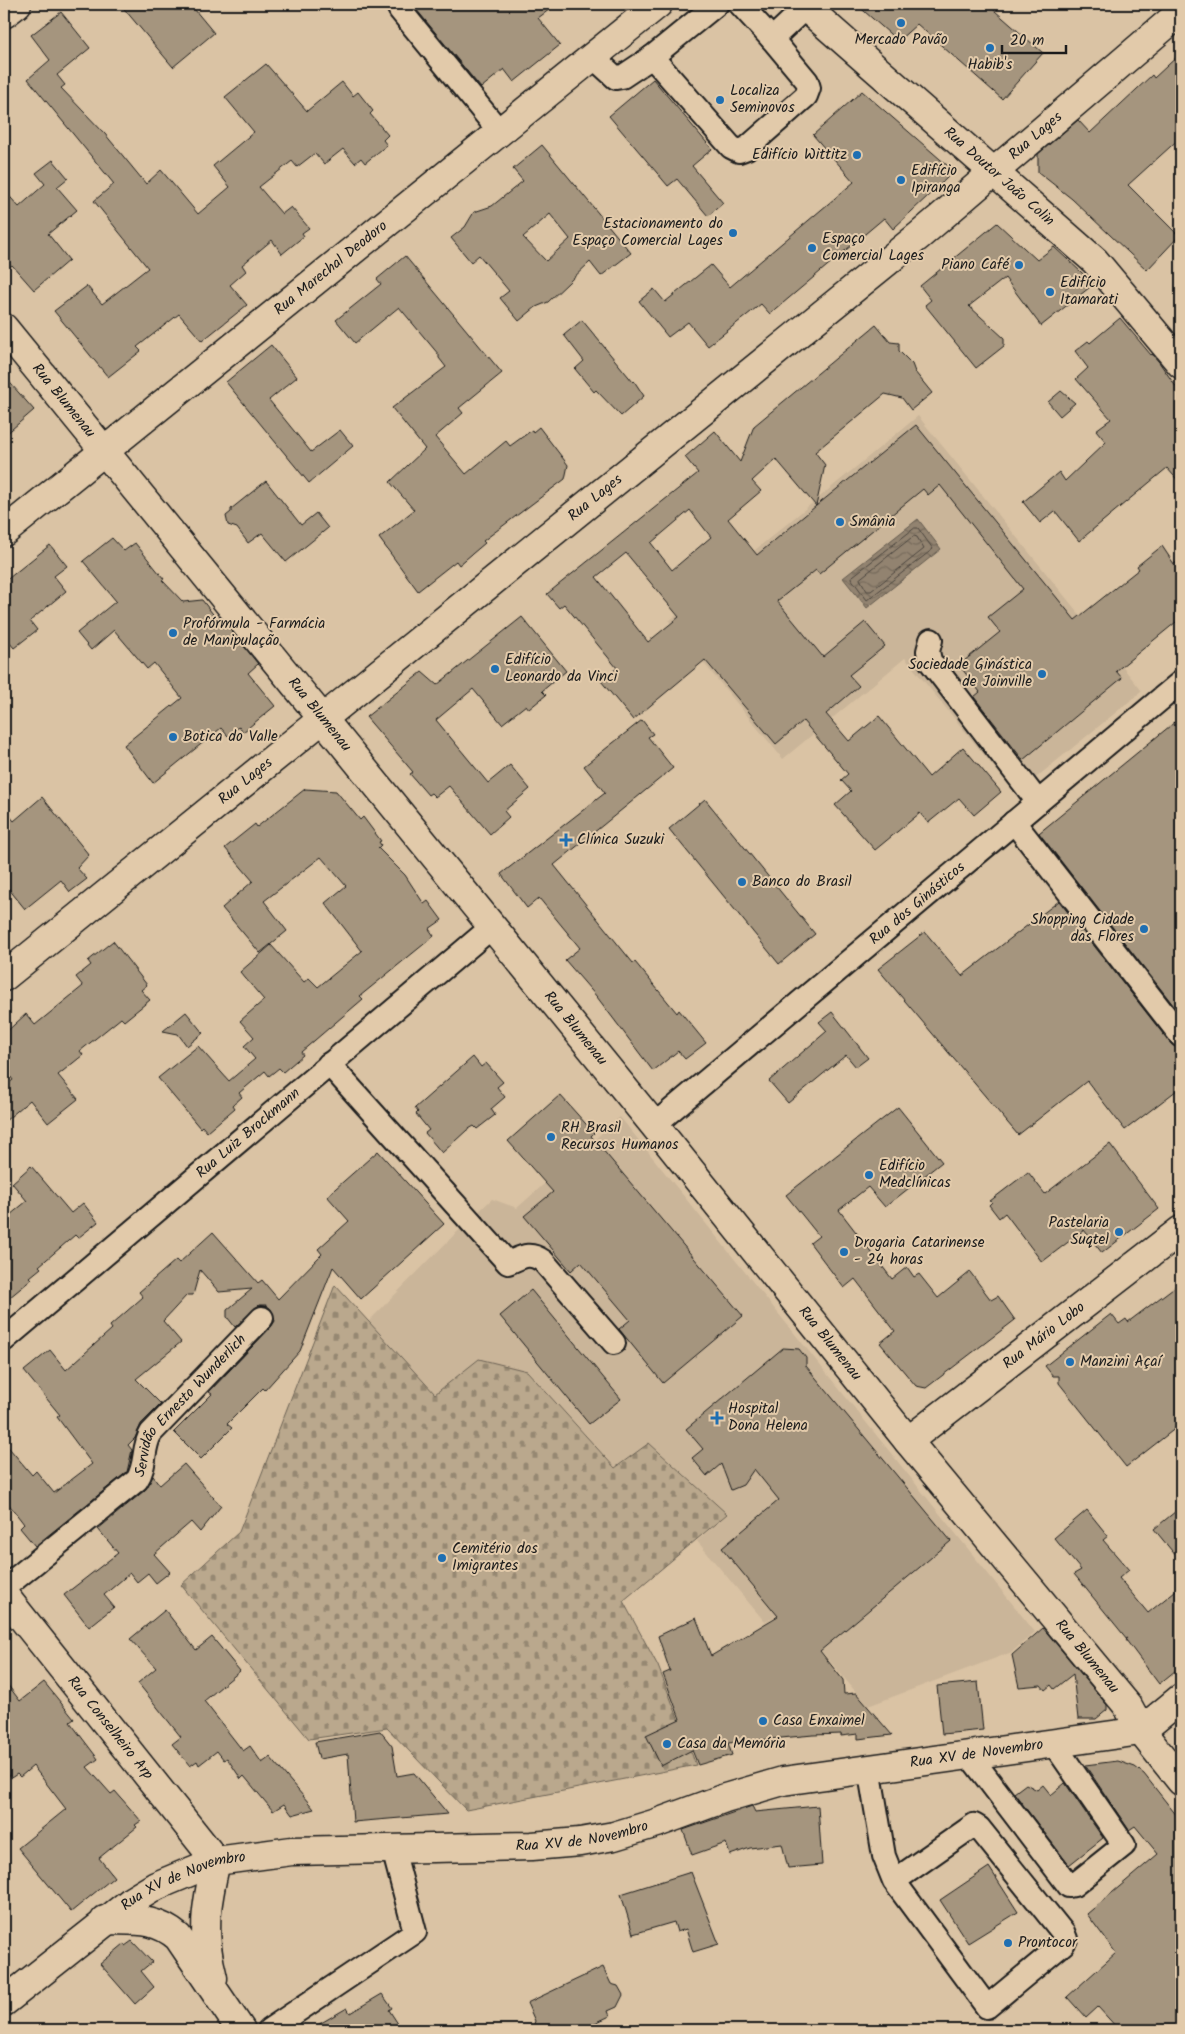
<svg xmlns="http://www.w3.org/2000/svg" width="1185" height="2034" viewBox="0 0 1185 2034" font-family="Kalam,sans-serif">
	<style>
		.built { fill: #cab599 }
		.cemetery { fill: url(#cemetery-stones); stroke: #6b6254 }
		.water { fill: url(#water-waves); stroke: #635a4e }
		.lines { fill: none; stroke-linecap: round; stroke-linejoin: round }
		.shore { stroke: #4b453e; stroke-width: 1 }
		.building { fill: #a5957e; stroke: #1c1c1c; fill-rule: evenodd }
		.minor-casing { stroke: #1c1c1c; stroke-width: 26 }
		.major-casing { stroke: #1c1c1c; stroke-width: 31 }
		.minor { stroke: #e2caaa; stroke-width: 22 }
		.major { stroke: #e2caaa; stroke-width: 28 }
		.poi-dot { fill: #1f6fb2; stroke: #e2caaa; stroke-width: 2 }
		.labels { text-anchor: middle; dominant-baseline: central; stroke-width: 4; stroke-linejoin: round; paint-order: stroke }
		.poi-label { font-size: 15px; fill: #1c1c1c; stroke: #e2caaa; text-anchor: start }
		.street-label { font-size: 15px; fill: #1c1c1c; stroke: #e2caaa }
	</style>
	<defs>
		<pattern id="cemetery-stones" width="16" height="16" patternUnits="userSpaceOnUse" patternTransform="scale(1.25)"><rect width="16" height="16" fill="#baa88d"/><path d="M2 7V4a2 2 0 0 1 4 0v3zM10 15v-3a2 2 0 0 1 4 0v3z" fill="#968872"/></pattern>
		<pattern id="water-waves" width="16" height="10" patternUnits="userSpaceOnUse" patternTransform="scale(1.25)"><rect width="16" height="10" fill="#928370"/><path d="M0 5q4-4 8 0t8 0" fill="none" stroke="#766a5b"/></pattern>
	</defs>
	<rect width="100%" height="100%" fill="#dac3a4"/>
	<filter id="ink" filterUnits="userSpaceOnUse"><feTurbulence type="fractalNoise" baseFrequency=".02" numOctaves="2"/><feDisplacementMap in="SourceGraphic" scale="10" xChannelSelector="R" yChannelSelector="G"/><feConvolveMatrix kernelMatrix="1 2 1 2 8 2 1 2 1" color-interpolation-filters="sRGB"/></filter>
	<g filter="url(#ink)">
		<path class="built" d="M918 416 1142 691 1016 794 905 658 783 759 669 621Z
			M620 1117 1035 1632 1012 1652 868 1706 786 1610 765 1622 697 1541 727 1514 648 1443 616 1468 527 1371 435 1394 368 1322 455 1234 492 1199 517 1208Z"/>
		<path class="cemetery" d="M335 1285 435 1394 479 1359 527 1371 615 1468 649 1443 727 1514 623 1601 658 1666 696 1765 466 1810 387 1728 309 1739 181 1585 239 1532Z"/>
		<path class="water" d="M918 519 941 549 867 608 843 578Z"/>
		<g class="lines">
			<path class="shore" d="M915 528H918L933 549 867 600 851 578Z
				M914 536 917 537 924 549 871 591H867L860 579Z"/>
		</g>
		<path class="building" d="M120 4H190L214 33 173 67Z
			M421 4H557L538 18 560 45 514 82 504 69 481 88 416 9Z
			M856 4H987L1043 53 1002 99 917 24 898 41Z
			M61 12 90 48 57 75 65 85 61 88 105 134 146 184 161 170 198 214 230 187 213 166 254 132 225 97 266 64 307 111 342 82 353 96 358 92 373 111 370 114 388 135 383 140 387 145 365 163 361 158 355 163 343 149 324 164 315 153 297 167 292 161 259 187 282 214 291 207 309 228 302 233 304 236 282 254 272 240 242 265 246 271 230 285 247 305 202 341 179 314 137 347 141 351 108 377 54 311 87 286 102 304 148 268 94 201 114 184 28 79 50 60 31 35Z
			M1181 53V137L1128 185 1179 236 1147 270 1072 199 1038 172V154L1078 120 1090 133 1152 75 1154 78Z
			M653 79 712 149 692 166 723 203 708 216 677 179 668 186 609 116Z
			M862 91 948 166 950 172 947 178 893 229 884 218 770 314 761 304 708 346 688 322 668 337 639 301 654 289 665 302 711 265 730 287 854 182 813 135Z
			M542 145 631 253 601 276 590 262 548 302 536 307 519 321 500 298 509 291 479 255 471 262 451 238 465 227 474 212 492 206 523 181 513 169ZM550 214 570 239 546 261 523 237Z
			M53 160 68 178 57 187 77 210 48 234 69 260 34 290 12 265 4 271V190L19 207 45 184 36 173Z
			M997 223 1037 260 1054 247 1094 284 1041 326 1005 278 969 306 1004 338V346L976 368 925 305 931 300 920 286Z
			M405 256 502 373 459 408 463 413 435 437 466 474 506 441 510 446 532 430 533 432 539 427 568 465 565 479 483 541 485 543 459 565 456 561 418 591 379 538 414 510 390 482 425 449 392 408 446 367 439 358V355L399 307 355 343 336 320 381 284 377 279Z
			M1120 318 1151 355 1152 354 1159 362 1181 394V484L1167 468 1079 541 1055 511 1040 523 1023 502 1059 472 1065 481 1106 442 1096 430 1111 419 1076 379 1088 368 1075 351 1088 341 1090 343Z
			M582 320 633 382 634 381 644 396 621 416 596 390 594 392 575 369 584 361 564 335Z
			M876 325 890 342 899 343V351L912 364 915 372 932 393 911 410 902 398 885 394 815 452 825 465 816 506 916 425 1075 620 1139 569 1137 566 1162 546 1174 564 1181 559V618L1116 671 1122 678 1023 760 974 697 980 692 959 665 1000 632 988 617 1023 589 940 485 928 495 923 489 819 574 816 570 777 601 823 657 865 622 885 646 849 675 859 686 826 714 849 741 879 716 929 777 963 747 1001 792 974 815 959 798 928 823 920 813 875 850 835 805 851 791 841 780 848 774 803 721 776 744 705 660 633 720 601 681 617 668 564 604 559 608 547 594 698 473 685 457 715 431 740 462 754 426ZM776 459 816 506 757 555 728 519 761 491 752 481ZM690 510 711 537 672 570 651 543ZM626 553 679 617 648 642 596 577Z
			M271 345 297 377 269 400 311 452 340 430 353 446 309 483 226 382Z
			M4 376 34 410 4 436Z
			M1061 391 1075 403 1060 416 1048 402Z
			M266 481 301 525 316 513 328 528 286 562 262 533 248 543 237 528 228 525 226 516 231 512V509Z
			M112 538 124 551 135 543 164 579 162 580 183 602 202 600 216 618 218 617 226 624 258 664 248 673 275 706 243 732 239 727 228 736 221 728 153 783 124 745 182 698 154 663 147 669 114 630 91 650 77 633 116 601 83 561Z
			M50 545 67 566 54 576 66 591 30 621 37 630 14 648 4 636V582Z
			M522 617 566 671 542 691 546 695 529 709 526 705 502 724 473 689 436 720 488 783 510 765 530 789 504 811 509 817 490 834 449 786 435 797 431 793 428 795 410 774 413 772 366 717 422 672 437 685Z
			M1181 717V1015L1039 833Z
			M642 720 653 734 648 737 673 768 554 865 633 963 635 962 677 1013 679 1010 706 1043 685 1059 678 1051 653 1071 597 997 565 960 580 948 539 898 527 908 501 874 605 793 584 766Z
			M305 789 336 791 360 820 363 817 381 841 379 842 381 845 378 848 405 875 424 904 428 901 442 920 429 929 434 936 360 996 363 999 301 1052 303 1055 283 1072 279 1068 269 1076 265 1071 239 1093 242 1097 233 1105 235 1108 207 1132 202 1126 200 1128 158 1078 198 1046 229 1081 255 1059 244 1046 254 1037 240 1021 264 1000 240 972 271 945 304 982 309 978 318 987 362 951 325 903 346 886 321 857 264 901 287 931 260 953 222 908 253 881 225 848 255 824 257 827Z
			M42 797 89 855 77 868 87 879 70 892 61 880 25 909 4 883V809L14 821Z
			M705 799 815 934 779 964 669 829Z
			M1059 901 1171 1044 1181 1049V1087L1125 1130 1087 1081 1018 1135 878 969 925 932 962 976Z
			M113 941 147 985 141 990 150 1000 124 1021 121 1018 80 1051 83 1055 58 1075 78 1099 48 1123 30 1100 4 1122V1087L13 1080 4 1068V1034L26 1014 35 1025 83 986 76 977 91 965 88 961Z
			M186 1012 203 1033 187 1046 178 1034 163 1031Z
			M832 1012 868 1058 856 1067 846 1055 788 1103 769 1081 827 1031 819 1022Z
			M473 1057 481 1067 486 1063 503 1082 497 1087 505 1097 491 1109 495 1115 477 1129 474 1126 467 1130 442 1153 425 1133 429 1130 416 1114 418 1112 415 1108Z
			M560 1095 594 1133 591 1136 743 1316 663 1383 619 1329 630 1320 581 1262 571 1271 524 1216 553 1192 508 1141Z
			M898 1107 942 1162 885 1207 868 1187 839 1210 892 1279 907 1267 914 1277 919 1274 938 1298 970 1272 991 1300 998 1296 1015 1320 926 1388 916 1386 880 1343 895 1331 855 1279 844 1288 810 1243 819 1236 786 1195Z
			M1110 1144 1159 1209 1102 1253 1084 1230 1042 1262 1005 1213 999 1218 989 1205 992 1202 990 1201 1028 1172 1045 1194Z
			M378 1151 444 1224 361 1299 333 1267 300 1351 265 1390 263 1388 227 1424 232 1428 201 1459 174 1432 212 1394 209 1392 271 1327 275 1321 271 1309 266 1305H259L235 1327 227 1317V1310L252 1289 219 1292 200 1270 193 1295H187L163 1321 181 1342 136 1379 161 1404 141 1424 135 1438 128 1445 132 1450 127 1472 35 1546 20 1528 24 1524 4 1498V1442L32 1475 36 1471 54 1493 92 1464 57 1417 60 1415 24 1371 50 1350 66 1370 112 1329 110 1326 143 1297 139 1292 176 1260 179 1263 213 1232 258 1283 262 1280 278 1299 322 1254 318 1249 349 1221 327 1196Z
			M31 1166 71 1213 83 1203 98 1222 78 1238 75 1235 39 1266 41 1268 30 1277 32 1279 4 1302V1220L27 1201 12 1183Z
			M1181 1282V1424L1126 1467 1059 1383V1376H1053L1045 1366 1111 1314 1119 1324 1126 1319 1128 1322Z
			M531 1290 621 1399 589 1424 500 1316Z
			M783 1348 799 1349 806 1358V1366L951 1541 820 1651 843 1680 844 1694 856 1693 892 1735 858 1739V1734L841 1736V1734L813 1735 728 1743 732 1755 698 1765 692 1750 661 1766 646 1735 680 1719 663 1674 670 1671 658 1636 696 1618 711 1656 778 1616 722 1548 779 1500 754 1469 743 1485 731 1490 721 1464 707 1476 692 1458 703 1449 686 1429Z
			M184 1464 221 1506 200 1532 191 1522 154 1554 170 1572 156 1583 148 1573 137 1582 130 1573 104 1595 114 1607 89 1627 64 1595 118 1553 98 1529 145 1490 153 1476 160 1485Z
			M1181 1507V1562L1154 1529Z
			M1087 1510 1108 1536 1103 1540 1129 1570 1119 1578 1148 1613 1181 1586V1666L1159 1684 1126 1640 1127 1639 1074 1574 1081 1570 1054 1538Z
			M165 1610 196 1650 212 1637 240 1671 204 1701 243 1751 250 1746 262 1763 270 1757 314 1809 292 1815 284 1804 273 1811 244 1776 241 1779 227 1758 224 1760 217 1751 199 1765 197 1761 190 1766 172 1744 181 1737 138 1683 156 1668 130 1639Z
			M1043 1628 1107 1705V1710L1096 1719H1078L1073 1674 1054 1689 1051 1685 1045 1690 1041 1685 1019 1687 1012 1655Z
			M4 1680 20 1701 44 1682 74 1719 70 1722 98 1759 87 1767 111 1794 115 1791 141 1821 135 1825 137 1827 99 1858 114 1877 71 1912 18 1848 66 1809 33 1766 20 1777 17 1774 11 1778 4 1769Z
			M978 1682 983 1730 942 1734 937 1686Z
			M380 1731 392 1746 397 1776 414 1773 448 1814 353 1822 348 1754 319 1759 315 1742Z
			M1118 1761 1135 1767 1144 1774 1181 1821V2030H1119L1098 2007 1086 2018 1067 1997 1116 1953 1087 1914 1158 1854 1135 1826 1129 1830 1085 1765Z
			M1065 1783 1103 1838 1069 1865 1014 1793 1026 1784 1037 1790 1043 1785 1051 1795Z
			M752 1806 755 1812 818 1806 822 1865 788 1868 782 1844 750 1848 730 1855 726 1843 692 1855 683 1830Z
			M989 1867 1018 1912 968 1943 940 1900Z
			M691 1872 719 1944 693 1952 686 1929 677 1932 674 1922 633 1934 621 1894Z
			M132 1941 152 1962 141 1971 154 1987 135 2004 100 1964 124 1944 125 1946Z
			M603 1967 611 1984 618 1986 623 1995 617 2007 608 2011 610 2016 580 2030H532L535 2021 527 2003Z
			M382 1994 392 2008 389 2010 402 2030H309L347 2008 350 2013Z"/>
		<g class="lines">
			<defs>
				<g id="minor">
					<path d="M397 4 400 10 500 132"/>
					<path d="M740 4 772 39"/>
					<path d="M593 57 616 78 622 77 652 57 731 147 739 151 747 148 806 96 809 88 807 81 772 39 806 7"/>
					<path d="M652 57 717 4"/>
					<path d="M931 640 928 651 930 661 1038 802"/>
					<path d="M1014 822 1181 1036"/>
					<path d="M329 1064 508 1263C522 1257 529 1251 543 1261L614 1343"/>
					<path id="s1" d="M654 1125 1181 682"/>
					<path id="s2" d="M4 1340 492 927"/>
					<path id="s3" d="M4 1588 137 1480C147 1464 142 1448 151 1433L262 1318"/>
					<path d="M970 1756 1069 1886 1074 1885 1124 1845 1054 1744"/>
					<path d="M869 1768 884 1856 894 1881 987 2007 1063 1944 1066 1939 1064 1934 979 1828 974 1825 894 1881"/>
					<path d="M269 2030 415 1932 393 1849"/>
				</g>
				<g id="major">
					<path id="s4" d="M802 4 1095 261 1181 364"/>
					<path d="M4 14 17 4"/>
					<path id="s5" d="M4 328 654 1125 908 1441 1127 1705 1141 1731 1181 1781"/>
					<path id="s6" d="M4 532 658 4"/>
					<path id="s7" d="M4 977 920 235 1181 12"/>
					<path id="s8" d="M908 1441 1181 1230"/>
					<path id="s9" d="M4 1595 216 1861"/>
					<path d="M105 1920C136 1921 154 1917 178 1937L241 2030"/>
					<path d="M213 1978C201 1934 206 1905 216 1861"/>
					<path id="s10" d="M4 2002 133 1900 156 1886 216 1861 292 1851 532 1846 580 1842 614 1836 657 1823 725 1798 783 1781 1141 1731 1181 1698"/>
				</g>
			</defs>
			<use href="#minor" class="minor-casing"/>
			<use href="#major" class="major-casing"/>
			<use href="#minor" class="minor"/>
			<use href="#major" class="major"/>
		</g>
	</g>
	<g class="poi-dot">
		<circle cx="901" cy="23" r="5"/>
		<circle cx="990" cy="48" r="5"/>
		<circle cx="720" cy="100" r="5"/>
		<circle cx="857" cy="155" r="5"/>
		<circle cx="901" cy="180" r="5"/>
		<circle cx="733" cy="233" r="5"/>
		<circle cx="812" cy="248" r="5"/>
		<circle cx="1019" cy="265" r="5"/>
		<circle cx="1050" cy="292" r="5"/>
		<circle cx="840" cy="522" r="5"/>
		<circle cx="173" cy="633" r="5"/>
		<circle cx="495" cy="669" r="5"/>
		<circle cx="1042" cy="674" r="5"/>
		<circle cx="173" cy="737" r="5"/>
		<path d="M563.5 832.5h5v5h5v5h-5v5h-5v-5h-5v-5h5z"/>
		<circle cx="742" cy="882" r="5"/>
		<circle cx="1144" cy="929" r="5"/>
		<circle cx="551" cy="1137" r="5"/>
		<circle cx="869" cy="1175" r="5"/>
		<circle cx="1119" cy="1232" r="5"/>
		<circle cx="844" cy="1252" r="5"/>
		<circle cx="1070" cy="1362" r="5"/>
		<path d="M714.5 1410.5h5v5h5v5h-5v5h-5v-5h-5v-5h5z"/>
		<circle cx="442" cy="1558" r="5"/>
		<circle cx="763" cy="1721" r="5"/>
		<circle cx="667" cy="1744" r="5"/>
		<circle cx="1008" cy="1943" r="5"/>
	</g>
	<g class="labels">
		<g class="poi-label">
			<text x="901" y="40" text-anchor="middle">Mercado Pavão</text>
			<text x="990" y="65" text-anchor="middle">Habib's</text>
			<text x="730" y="91">Localiza<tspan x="730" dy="17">Seminovos</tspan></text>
			<text x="847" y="155" text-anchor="end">Edifício Wittitz</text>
			<text x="911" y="171">Edifício<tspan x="911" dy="17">Ipiranga</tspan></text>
			<text x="723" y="224" text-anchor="end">Estacionamento do<tspan x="723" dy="17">Espaço Comercial Lages</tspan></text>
			<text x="822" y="239">Espaço<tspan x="822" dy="17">Comercial Lages</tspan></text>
			<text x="1009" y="265" text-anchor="end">Piano Café</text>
			<text x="1060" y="283">Edifício<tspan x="1060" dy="17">Itamarati</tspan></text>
			<text x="850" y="522">Smânia</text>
			<text x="183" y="624">Profórmula - Farmácia<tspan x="183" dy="17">de Manipulação</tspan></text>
			<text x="505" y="660">Edifício<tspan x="505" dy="17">Leonardo da Vinci</tspan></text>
			<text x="1032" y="665" text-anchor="end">Sociedade Ginástica<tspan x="1032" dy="17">de Joinville</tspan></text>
			<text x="183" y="737">Botica do Valle</text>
			<text x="577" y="840">Clínica Suzuki</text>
			<text x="752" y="882">Banco do Brasil</text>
			<text x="1134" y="920" text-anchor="end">Shopping Cidade<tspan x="1134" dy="17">das Flores</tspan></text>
			<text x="561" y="1128">RH Brasil<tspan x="561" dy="17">Recursos Humanos</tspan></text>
			<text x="879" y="1166">Edifício<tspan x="879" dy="17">Medclínicas</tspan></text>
			<text x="1109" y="1223" text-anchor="end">Pastelaria<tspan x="1109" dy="17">Suqtel</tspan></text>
			<text x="854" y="1243">Drogaria Catarinense<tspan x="854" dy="17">- 24 horas</tspan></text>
			<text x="1080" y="1362">Manzini Açaí</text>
			<text x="728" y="1409">Hospital<tspan x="728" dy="17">Dona Helena</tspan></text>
			<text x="452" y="1549">Cemitério dos<tspan x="452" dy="17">Imigrantes</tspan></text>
			<text x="773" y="1721">Casa Enxaimel</text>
			<text x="677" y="1744">Casa da Memória</text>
			<text x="1018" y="1943">Prontocor</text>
		</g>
		<g class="street-label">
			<text stroke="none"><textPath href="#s7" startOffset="1331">Rua Lages</textPath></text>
			<text stroke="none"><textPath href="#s4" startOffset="262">Rua Doutor João Colin</textPath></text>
			<text stroke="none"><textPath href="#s6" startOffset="420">Rua Marechal Deodoro</textPath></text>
			<text stroke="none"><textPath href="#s5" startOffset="94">Rua Blumenau</textPath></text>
			<text stroke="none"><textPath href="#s7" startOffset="761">Rua Lages</textPath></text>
			<text stroke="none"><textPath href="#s5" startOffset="499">Rua Blumenau</textPath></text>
			<text stroke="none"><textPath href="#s7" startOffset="311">Rua Lages</textPath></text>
			<text stroke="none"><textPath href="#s1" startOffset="344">Rua dos Ginásticos</textPath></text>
			<text stroke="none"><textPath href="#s5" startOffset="904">Rua Blumenau</textPath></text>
			<text stroke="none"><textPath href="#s2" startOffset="320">Rua Luiz Brockmann</textPath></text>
			<text stroke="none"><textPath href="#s8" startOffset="172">Rua Mário Lobo</textPath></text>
			<text stroke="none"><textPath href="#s5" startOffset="1309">Rua Blumenau</textPath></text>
			<text stroke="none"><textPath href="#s3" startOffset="265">Servidão Ernesto Wunderlich</textPath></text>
			<text stroke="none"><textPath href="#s5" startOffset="1714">Rua Blumenau</textPath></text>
			<text stroke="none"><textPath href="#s9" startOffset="170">Rua Conselheiro Arp</textPath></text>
			<text stroke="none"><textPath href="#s10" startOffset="1029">Rua XV de Novembro</textPath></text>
			<text stroke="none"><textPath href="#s10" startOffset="624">Rua XV de Novembro</textPath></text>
			<text stroke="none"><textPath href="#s10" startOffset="219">Rua XV de Novembro</textPath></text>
		</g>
	</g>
	<rect width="1185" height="2034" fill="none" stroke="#e2caaa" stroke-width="20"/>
	<rect x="10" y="10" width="1165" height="2014" fill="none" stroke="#1c1c1c" stroke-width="2" filter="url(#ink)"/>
	<path d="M1002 45v8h64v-8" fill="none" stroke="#1c1c1c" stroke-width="2.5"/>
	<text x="1010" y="45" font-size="15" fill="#1c1c1c" stroke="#e2caaa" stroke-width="4" paint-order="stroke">20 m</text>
</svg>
